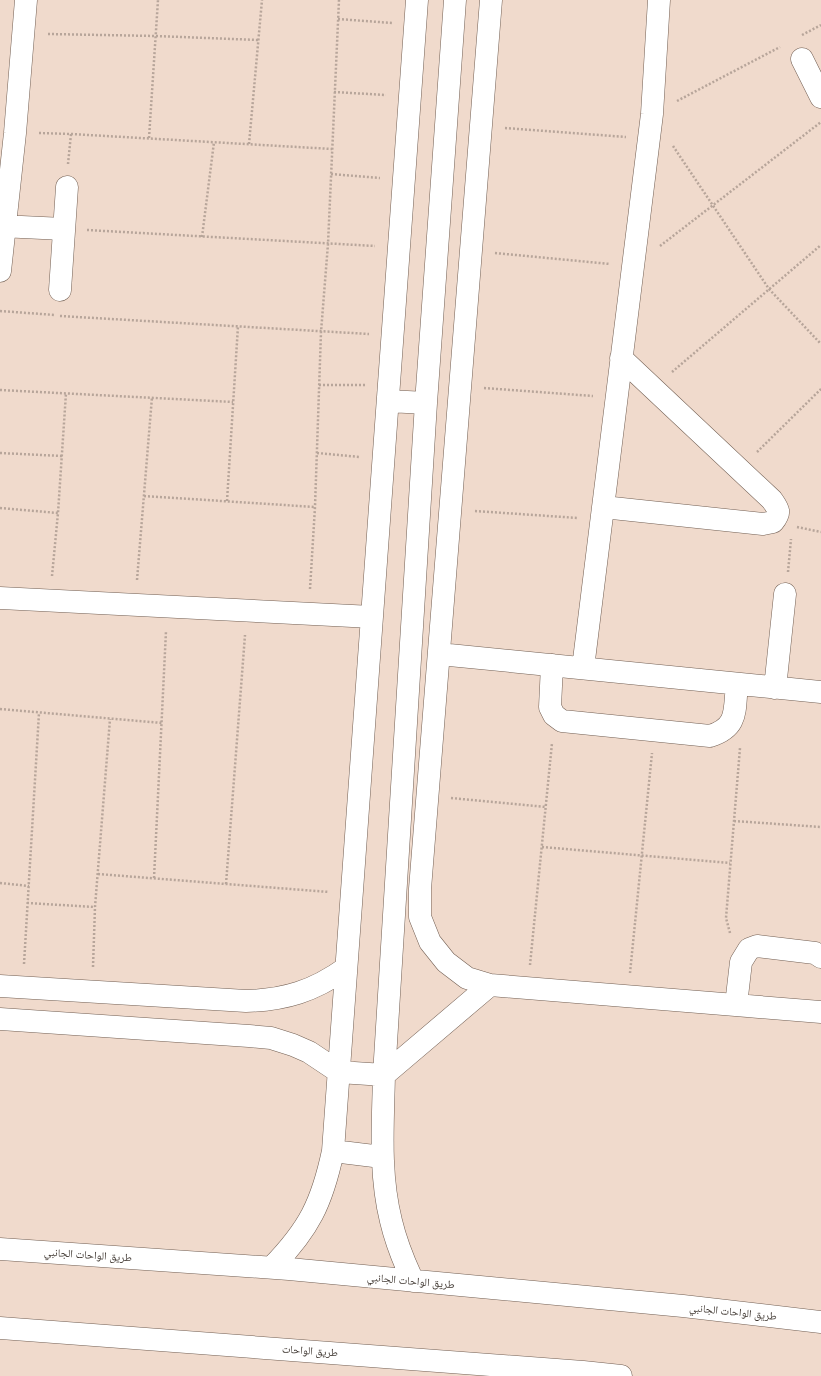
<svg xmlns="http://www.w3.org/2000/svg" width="821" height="1376" viewBox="0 0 821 1376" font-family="Raleway,'Noto Naskh Arabic',sans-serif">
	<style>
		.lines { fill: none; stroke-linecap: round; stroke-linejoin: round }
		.minor-casing { stroke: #725f53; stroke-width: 23 }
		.highway-casing { stroke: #725f53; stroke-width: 23 }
		.path { stroke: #b7a59a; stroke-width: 2.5; stroke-dasharray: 2 2; stroke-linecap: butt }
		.minor { stroke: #fff; stroke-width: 22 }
		.highway { stroke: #fff; stroke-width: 22 }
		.labels { text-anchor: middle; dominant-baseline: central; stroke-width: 3.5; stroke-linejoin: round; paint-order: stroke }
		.street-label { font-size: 11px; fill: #3c342e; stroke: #fff }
	</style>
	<rect width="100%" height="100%" fill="#f0dacc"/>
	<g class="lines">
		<defs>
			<path id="minor" d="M491 0 420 889V917L430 942 446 962 467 978 490 985 821 1012
				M802 59 821 97
				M0 226 64 229
				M0 271 15 133 26 0
				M60 290 67 187
				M388 401 426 403
				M603 507 763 524 773 522C781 512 779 510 772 500L621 358
				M0 598 372 617
				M439 654 821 692
				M552 665 550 707 554 715 562 721 710 736C739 727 734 710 737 684
				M583 668 652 114 659 0
				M775 688 785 594
				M0 986 246 1001C285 1000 314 991 346 968
				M736 1005 741 962 749 949 757 946 815 953 821 957
				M0 1019 249 1036 271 1038 293 1045 309 1052 339 1072 384 1075 490 985
				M333 1151 382 1157
				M0 1249 289 1269 683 1306 821 1322
				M272 1267C309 1229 322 1203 333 1151L417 0
				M413 1281C404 1262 396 1242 391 1221 379 1173 383 1124 384 1075L426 403 455 0"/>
			<path id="highway" d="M0 1328 583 1372 621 1376"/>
		</defs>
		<use href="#minor" class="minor-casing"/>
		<use href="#highway" class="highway-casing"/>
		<path class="path" d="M338 19 392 23
			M48 34 156 36 258 40
			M802 35 821 25
			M334 92 386 95
			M677 101 780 47
			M505 128 626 137
			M39 133 71 134 332 149
			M149 138 158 0
			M249 144 262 0
			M673 146 769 289 821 344
			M68 164 71 134
			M331 174 380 178
			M87 230 375 246
			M202 237 214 142
			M660 246 821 122
			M495 253 610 264
			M0 311 55 315
			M60 316 369 334
			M672 372 821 245
			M319 385H365
			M484 388 593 396
			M0 390 233 402
			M757 452 821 389
			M0 453 62 456
			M317 453 360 457
			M144 496 315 507
			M227 501 238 326
			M0 508 58 513
			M475 511 578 518
			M797 527 821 532
			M788 572 791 539
			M52 576 58 513 66 393
			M137 580 152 397
			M310 589 315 507 321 332 328 244 339 0
			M0 709 162 723
			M451 798 546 807
			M734 821 821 827
			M542 847 730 863
			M98 874 329 892
			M154 878 166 631
			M0 883 29 886
			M226 884 245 635
			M27 903 95 907
			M730 933 726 918 740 748
			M24 964 39 713
			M530 965 552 743
			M93 967 95 907 110 719
			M630 973 652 753"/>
		<use href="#minor" class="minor"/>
		<use href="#highway" class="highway"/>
	</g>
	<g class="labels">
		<g class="street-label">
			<text transform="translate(88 1255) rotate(4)">طريق الواحات الجانبي</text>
			<text transform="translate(411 1281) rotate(5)">طريق الواحات الجانبي</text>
			<text transform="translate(733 1312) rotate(6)">طريق الواحات الجانبي</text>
			<text transform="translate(310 1351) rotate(4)">طريق الواحات</text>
		</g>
	</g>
</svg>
